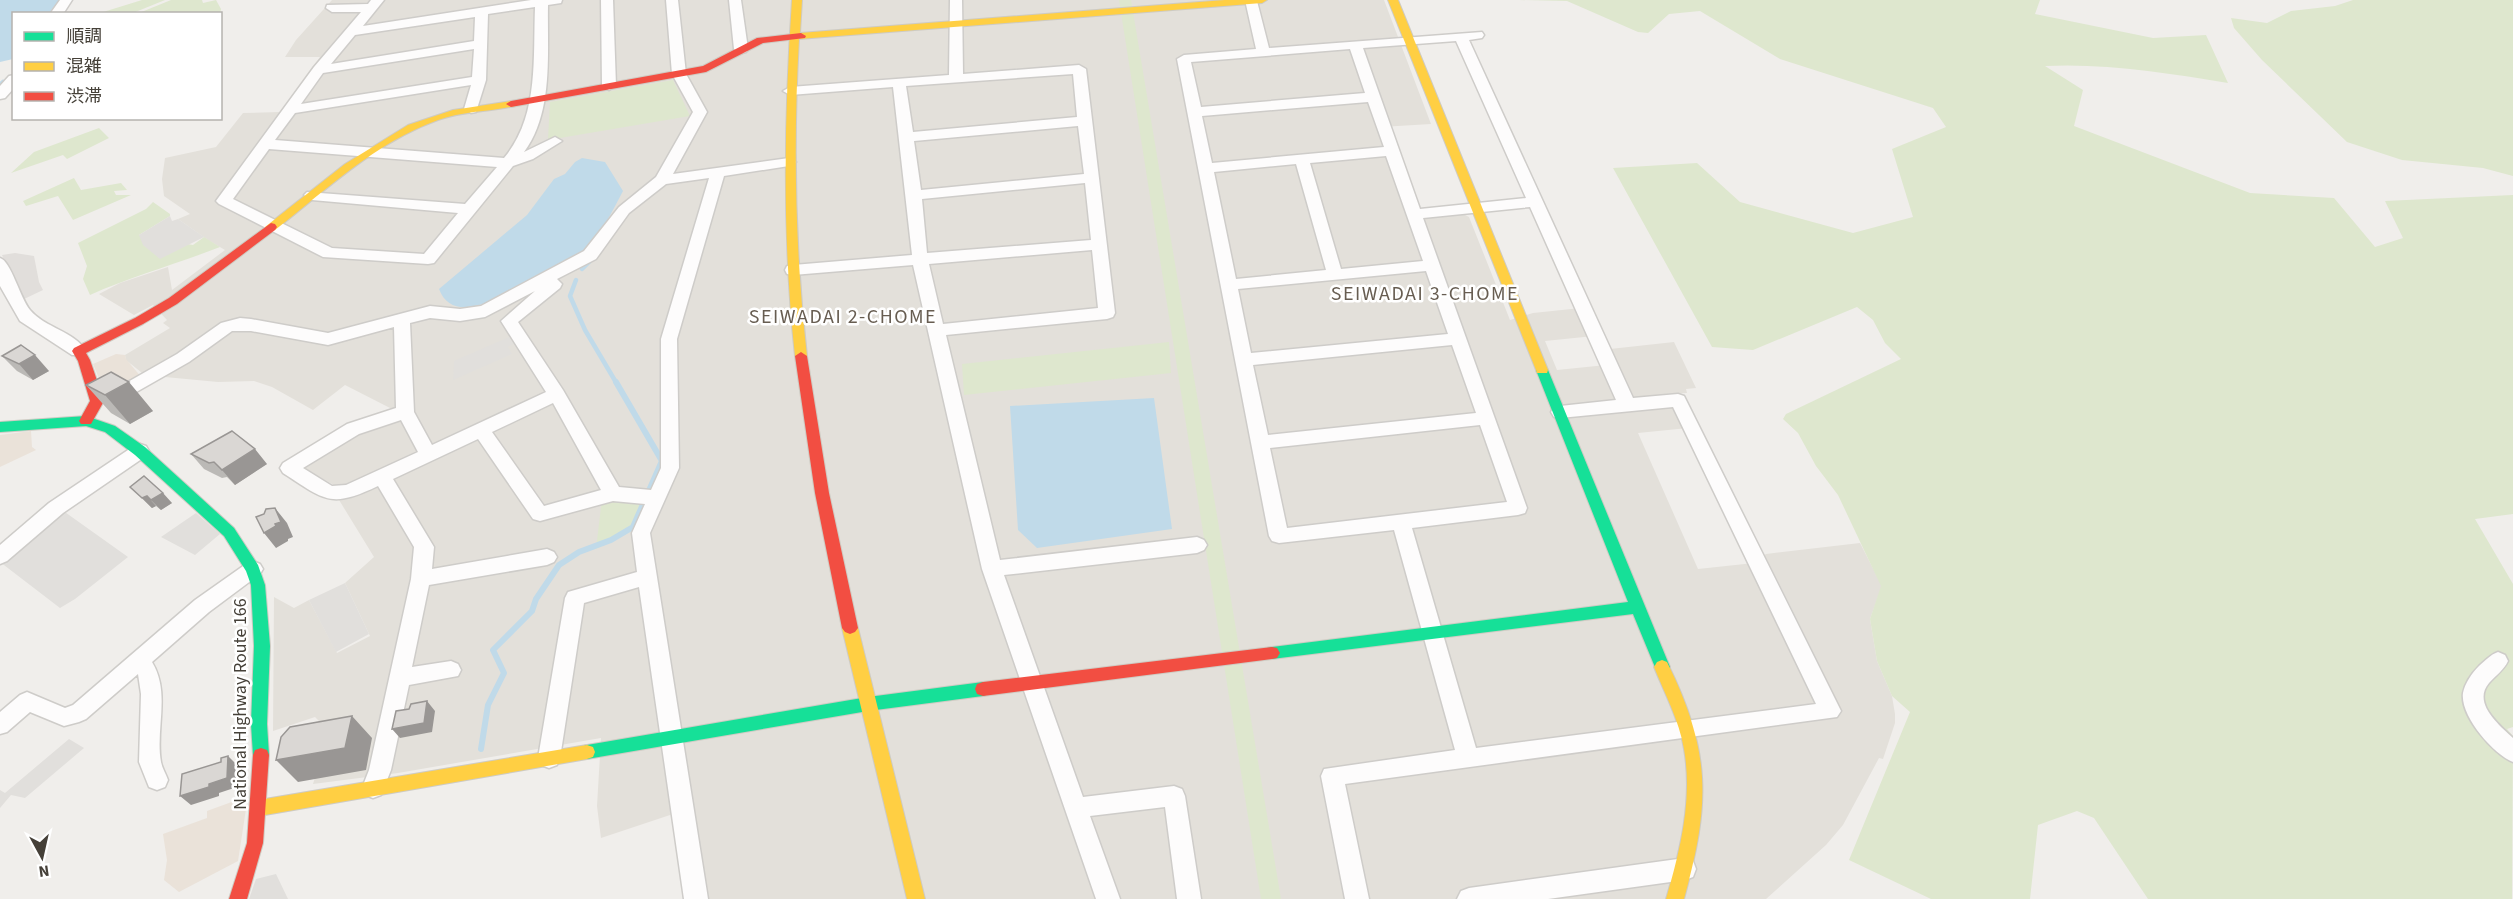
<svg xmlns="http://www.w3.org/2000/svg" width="2513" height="899" viewBox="0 0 2513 899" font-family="'Source Sans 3','Noto Sans JP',sans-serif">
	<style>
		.residential { fill: #e3e0da }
		.commercial { fill: #eae2d9 }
		.industrial { fill: #e1dedb }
		.green { fill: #dee7ce }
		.parking { fill: #e1dfdc }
		.water { fill: #c0dae9 }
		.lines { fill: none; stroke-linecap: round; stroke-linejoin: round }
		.stream-far1 { stroke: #c0dae9; stroke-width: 4.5 }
		.stream { stroke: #c0dae9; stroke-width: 6 }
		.street-casing { stroke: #ceccc9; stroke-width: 3 }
		.fast-casing { stroke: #cecbc3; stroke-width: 2 }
		.slow-casing { stroke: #cecbc3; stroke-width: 2 }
		.jam-casing { stroke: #cecbc3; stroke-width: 2 }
		.street { fill: #fdfcfc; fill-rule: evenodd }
		.fast { fill: #16e098; fill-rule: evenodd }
		.slow { fill: #ffcf43; fill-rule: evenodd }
		.jam { fill: #f24e42; fill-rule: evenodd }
		.wall { fill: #bbb9b6 }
		.shaded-wall { fill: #999694 }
		.building { fill: #dad7d4; stroke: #999694; stroke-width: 1.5 }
		.labels { text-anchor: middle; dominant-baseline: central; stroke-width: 5; stroke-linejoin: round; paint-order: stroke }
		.street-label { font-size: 18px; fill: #454038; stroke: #fff }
		.neighbourhood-label { font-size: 20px; letter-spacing: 1.5px; fill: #675d51; stroke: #fff }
	</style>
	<rect width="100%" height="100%" fill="#f0eeeb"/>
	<path class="residential" d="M332 0H1384L1431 124 1381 127 1412 219 1461 213 1469 217 1510 320 1533 313 1581 308 1594 336 1545 341 1557 370 1616 364 1610 349 1674 342 1696 388 1686 389 1687 393 1664 394 1668 404 1680 410 1688 428 1638 433 1698 569 1754 563 1766 554 1860 543 1882 586 1870 619 1877 661 1892 696 1895 714V723L1883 759 1879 758 1843 825 1826 845 1766 899H709L694 807 601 838 597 806 601 738 398 773 313 784 324 747 326 728 315 717 273 731 274 597 294 608 309 600 337 653 370 636 345 583 374 557 336 495 334 485 303 468 363 427 397 415 392 409 345 385 313 410 272 387 254 381 218 382 165 377 154 372 147 377 126 360 125 355 170 328 163 323 167 320 153 305 134 315 99 294 120 283 168 267 172 290 225 250 208 240 178 219 190 214 164 196 162 179 165 158 216 147 243 113 280 112 320 57H285L296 40Z"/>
	<path class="commercial" d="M116 354 125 355 126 359 142 378 107 397 93 364Z
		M31 431 32 447 36 450 0 467V435Z
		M248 796 238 861 179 892 164 880 167 860 163 834 207 818V811Z"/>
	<path class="industrial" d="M15 253 34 256 39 282 43 290 22 300 2 255Z"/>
	<path class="green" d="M142 0H165L133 13H100Z
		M171 0H202L203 3 216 0 221 9 220 14 139 13Z
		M1119 0H1131L1281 899H1261Z
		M1519 0H2040L2035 14 2153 38 2206 35 2228 83C2168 73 2105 63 2045 66L2083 90 2074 126 2250 193 2334 198 2375 247 2403 238 2385 201 2513 195V514L2475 519 2513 584V727L2507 729 2513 736 2512 899H2148L2094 818 2077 811 2038 825 2030 899H1931L1849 860 1910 712 1892 696 1877 661 1870 619 1881 586 1838 495 1816 466 1798 433 1783 419 1786 414 1901 359 1885 343 1873 320 1857 307 1753 350 1712 347 1613 168 1697 163 1740 202 1853 233 1913 217 1892 149 1946 127 1933 108 1780 59 1700 11 1669 14 1648 33 1638 32 1567 1Z
		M2353 0H2513V176L2483 168 2402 160 2347 142 2262 60 2234 28 2231 18 2267 23 2291 11 2335 6Z
		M673 80 690 116 548 140 550 102Z
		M99 128 109 138 67 159 63 155 11 173 34 152Z
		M74 178 81 190 121 183 127 190 114 191 116 195H131L73 220 58 196 26 206 23 201Z
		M153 202 170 214V216L139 235 193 245 204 237 220 247C177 264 132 276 90 295L83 279 87 266 78 243 146 209Z
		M1169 342 1171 373 964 395 962 364Z
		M602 499 649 501 636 529 596 549Z"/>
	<path class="parking" d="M170 216 172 221 178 219 204 237 160 259 143 245 139 235Z
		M509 337 515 343 508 347 512 354 453 380 454 361Z
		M62 510 128 557 75 599 60 608 0 562Z
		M196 513 220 534 195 555 161 537Z
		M345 583 369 634 336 652 309 600Z
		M69 739 84 748 25 798 11 795 0 808V790L5 793Z
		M276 874 288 899H249L256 879Z"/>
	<path class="water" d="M0 0H60L49 13 14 14 13 59 0 62Z
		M582 158 605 162 623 191C615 206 599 239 586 249 575 260 555 266 542 273 517 287 455 332 439 289L527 215 554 179 565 174 575 162Z
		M1154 398 1172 529 1037 548 1018 530 1010 406Z"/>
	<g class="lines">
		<path class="stream-far1" d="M0 85 3 82
			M582 269 590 261
			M576 280 570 296 585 330 617 384"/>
		<path class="stream" d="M481 749 488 705 504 673 493 650 532 611 536 599 559 565 579 552 611 540 633 527 662 461 616 382"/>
		<defs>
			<path id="street" d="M60 0H72L63 14H50Z
				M371 0H384L363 26 531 0H562L561 3 548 5C547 52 554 112 524 152L555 137 562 141 533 159 513 166 434 263 428 264 323 257 219 204 216 201 314 67 361 12H332L326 8 327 5 368 4ZM535 7C533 59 539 117 504 158L275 140 295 113 471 85 464 109 471 113 476 112 486 80 488 14ZM475 17 474 41 331 64 355 35ZM474 49 472 77 301 104 323 73ZM269 149 497 167 465 204 307 192 304 195 312 200 458 213 424 254 332 248 233 199Z
				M601 0H613L616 86 609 90 602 86Z
				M666 0H678L686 74 707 112 673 174 789 158 796 162 789 166 724 176 677 339 679 468 650 533 708 899H684L639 587 584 603 560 758 557 765 549 768 541 765 538 758 565 598 568 592 637 572 632 533 645 504 613 501 540 521 533 519 478 439 393 479 434 547 432 569 547 549 554 552 557 557 554 562 547 565 429 585 412 667 451 661 458 664 461 670 458 676 409 685 391 770 381 795 373 798 365 795 362 788 369 770 411 579 414 547 378 486C330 509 325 500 283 473L280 468 283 463 347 424 396 408 394 327 328 345 251 331H232L189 362 117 403 111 405 105 403 102 399 105 395 177 354 221 323 240 318 251 319 328 333 430 306 460 309 481 306 584 251 619 207 656 177 693 112 672 74ZM709 178 661 339V468L651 490 619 487 563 390 518 322 560 288 562 284 557 279 596 259 629 213 666 184ZM535 291 501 321 546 392 432 445 414 412 410 323 430 318 460 321 485 317ZM553 403 601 490 544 506 492 432ZM401 420 418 452 346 485 332 486 303 468 359 434Z
				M729 0H741L748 49 746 52 741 53 734 49Z
				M950 0H962L963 74 1079 65 1086 69 1115 313 1113 317 1107 319 946 335 1000 560 1197 537 1204 540 1207 545 1204 550 1197 553 1004 575 1083 797 1174 786 1182 789 1185 796 1201 899H1177L1165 807 1090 816 1120 899H1096L982 569 913 265 793 275 787 274 785 270 787 266 793 265 912 255 893 87 790 95 783 91 790 87 949 75ZM1073 74 1077 117 913 132 906 86ZM1078 126 1084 174 921 190 914 141ZM1085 183 1091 240 927 253 922 199ZM1092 250 1098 308 943 324 929 264Z
				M1245 0 1257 1 1269 48 1482 32 1484 35 1482 38 1469 40 1633 398 1678 394 1684 396 1841 711 1837 717 1345 784 1369 899H1345L1321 776 1324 769 1455 750 1394 530 1279 543 1272 541 1269 536 1177 59 1184 55 1256 49ZM1456 41 1526 198 1420 209 1363 48ZM1350 49 1365 93 1201 107 1191 62ZM1368 102 1384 147 1212 163 1202 116ZM1386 156 1423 261 1341 269 1310 163ZM1296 164 1326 270 1236 279 1214 172ZM1530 207 1616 400 1560 406 1554 407 1551 412 1554 417 1560 418 1673 407 1816 704 1476 748 1412 528 1518 515 1525 513 1527 508 1423 218ZM1426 271 1448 334 1251 353 1238 289ZM1452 345 1476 413 1268 435 1253 365ZM1480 425 1507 502 1287 528 1270 448Z
				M14 75V88L5 98 0 99V86L9 76Z
				M0 258C11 261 20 298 30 310 45 328 74 331 86 351L84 355H72L20 321 0 286Z
				M140 444 146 446 149 451 146 456 63 513 7 561 0 564V545L49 503 134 446Z
				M253 561 260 564 263 569 260 574 209 612 152 662C171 693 155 729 161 762 162 768 166 774 168 780L165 787 157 790 149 787 139 762 141 694 138 674 86 719 79 722 64 726 30 712 7 732 0 734V712L20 695 27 692 65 708 73 705 195 600 246 564Z
				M2498 652 2505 655 2508 661C2504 670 2496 675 2489 683 2472 703 2499 725 2513 738V762C2493 754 2460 716 2463 693 2465 683 2472 673 2479 666 2486 660 2490 655 2498 652Z
				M1685 858 1693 861 1696 869 1693 877 1685 880 1548 899H1457L1461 891 1469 888Z"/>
			<path id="fast" d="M1542 365 1548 370 1670 667 1667 672 1662 674 1657 672 1633 614 1272 659 1267 658 1264 653 1267 648 1272 647 1628 602 1536 370Z
				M86 416 115 426 145 447 234 528 258 565 265 585 270 646 267 724 269 755 267 760 261 762 255 760 253 755 251 724 254 646 251 585 246 571 224 536 135 455 105 432 86 426 0 432V422Z
				M983 682 989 684 991 689 989 694 983 696 868 711 587 759 581 757 579 752 581 747 587 745 868 697Z"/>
			<path id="slow" d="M792 0H802L800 33 1225 0H1267L1262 3 799 39C793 145 795 250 807 356L801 360 795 356C782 237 784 119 792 0Z
				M1388 0H1398L1548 370 1547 373H1537L1536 370Z
				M511 101 515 102V106C489 112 463 111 438 120 376 142 326 190 275 230L271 231 265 227 345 164 408 125 453 110Z
				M850 622 855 624 858 628 925 899H907L842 628 845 624Z
				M1662 660 1667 662C1712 753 1710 804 1684 899H1666C1680 851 1693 800 1684 749 1679 720 1665 694 1654 667L1657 662Z
				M587 745 593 747 595 752 593 757 587 759 259 816 253 813 251 808 253 803 259 800Z"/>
			<path id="jam" d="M801 33 806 36 805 38 763 43 706 72 511 107 506 104 511 101 703 66 757 38Z
				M271 223 275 224 277 227 275 230 177 304 143 324 86 353 90 360 104 401 91 424H81L79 421 90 401 78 361 72 351 74 348 135 318 169 298Z
				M801 352 807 356 829 493 858 628 855 632 850 634 845 632 842 628 815 493 795 356Z
				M1272 647 1277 648 1280 653 1277 658 1272 659 983 696 977 694 975 689 977 684 983 682Z
				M261 748 267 750 269 755 263 843 247 899H229L247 843 253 755 255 750Z"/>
		</defs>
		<use href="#street" class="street-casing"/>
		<use href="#fast" class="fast-casing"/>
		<use href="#slow" class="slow-casing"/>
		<use href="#jam" class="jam-casing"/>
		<use href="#street" class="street"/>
		<use href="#fast" class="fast"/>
		<use href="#slow" class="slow"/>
		<use href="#jam" class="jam"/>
	</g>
	<path class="wall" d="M2 356 49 371 33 380 17 371Z
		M86 385 153 411 130 424 111 413Z
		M191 454 267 464 235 485 227 477 222 478 204 469Z
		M130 487 172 503 161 510 156 506 152 508Z"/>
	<path class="shaded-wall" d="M35 355 49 371 33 380 19 364Z
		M129 382 153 411 130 424 105 395Z
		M255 449 267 464 235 485 222 470Z
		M163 493 172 503 161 510 151 500Z
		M147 496 156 506 152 508 142 498Z
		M275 508 287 523 293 537 288 539V541L276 548 264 533Z
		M427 701 435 711 432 732 400 738 392 729Z
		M352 716 372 738 366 770 298 782 276 760Z
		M228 756 238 766 237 787 219 793V796L191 805 180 796 209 784Z"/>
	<path class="building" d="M21 345 35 355 19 364 2 356Z
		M111 372 129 382 105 395 86 385Z
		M232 431 255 449 222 470 214 462 209 463 191 454Z
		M144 476 163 493 151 500 147 496 142 498 130 487Z
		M275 508 281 522 275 524 276 526 264 533 256 517 264 514 266 509Z
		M427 701 424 723 392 729 396 711 409 709 411 704Z
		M352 716 345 748 276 760 281 737 290 727Z
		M228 756 227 778 209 784V787L180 796 182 774 221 762V758Z"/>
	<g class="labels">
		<g class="street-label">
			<text transform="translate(240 704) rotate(-90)">National Highway Route 166</text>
		</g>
		<g class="neighbourhood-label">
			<text x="1425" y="294">SEIWADAI 3-CHOME</text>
			<text x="843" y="317">SEIWADAI 2-CHOME</text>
		</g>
	</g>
	<rect x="12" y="12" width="210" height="108" fill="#ffffff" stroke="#b5b3af" stroke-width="1.5"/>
	<rect x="24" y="32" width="30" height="9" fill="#16e098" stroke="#b5b3af" stroke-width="1.5"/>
	<text x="66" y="42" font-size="18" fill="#454038">順調</text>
	<rect x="24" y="62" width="30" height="9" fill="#ffcf43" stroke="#b5b3af" stroke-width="1.5"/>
	<text x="66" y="72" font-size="18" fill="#454038">混雑</text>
	<rect x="24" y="92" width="30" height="9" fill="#f24e42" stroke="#b5b3af" stroke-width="1.5"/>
	<text x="66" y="102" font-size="18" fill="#454038">渋滞</text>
	<g transform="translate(42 857) rotate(172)" stroke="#ffffff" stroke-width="4.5" paint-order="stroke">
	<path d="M0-4.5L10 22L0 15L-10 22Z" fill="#454038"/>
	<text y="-9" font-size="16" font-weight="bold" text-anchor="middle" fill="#454038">N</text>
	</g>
</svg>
